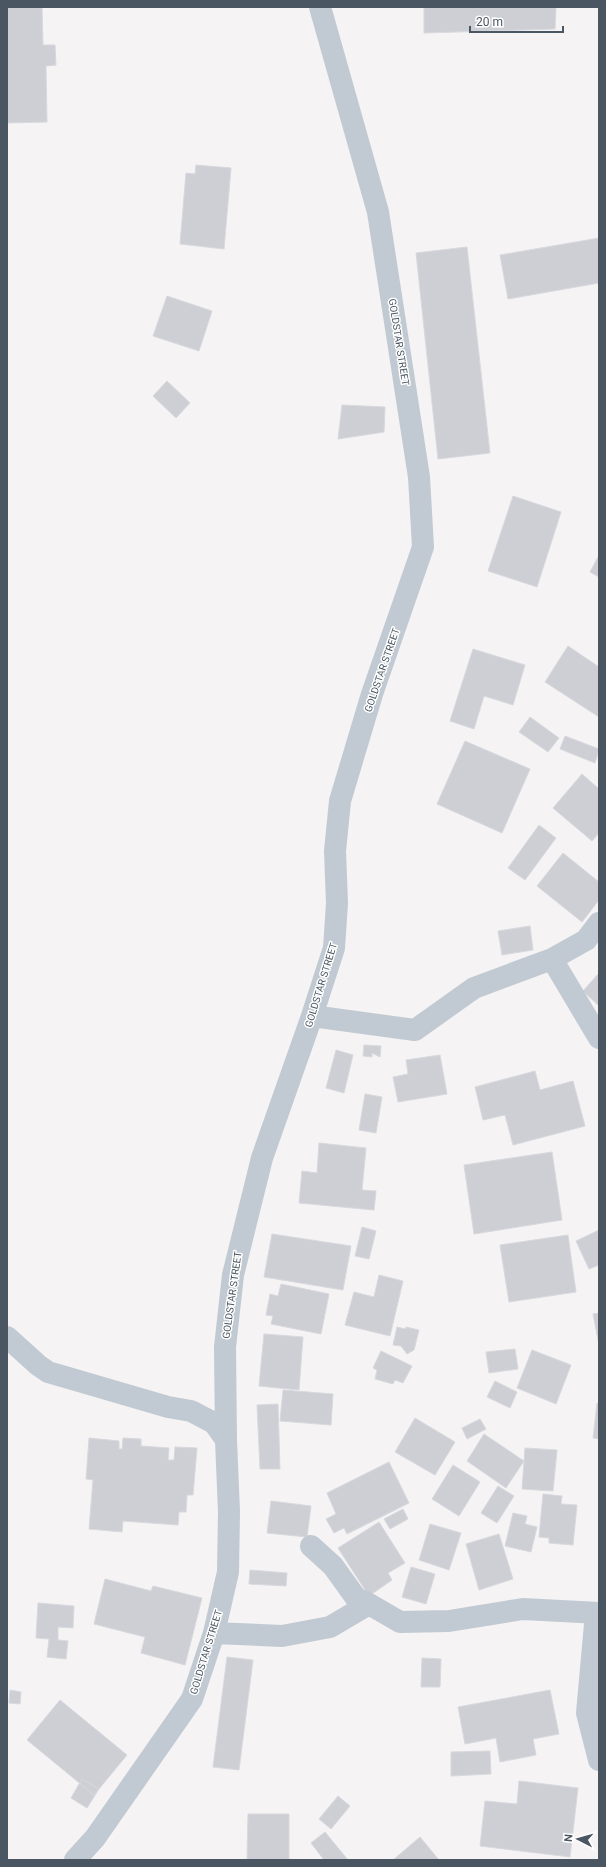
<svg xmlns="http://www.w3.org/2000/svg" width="606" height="1867" viewBox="0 0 606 1867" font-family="Roboto,sans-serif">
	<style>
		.building { fill: #cdcfd5; stroke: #d7d9de }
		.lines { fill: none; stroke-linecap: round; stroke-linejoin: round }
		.street { stroke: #c1cad2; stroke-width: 22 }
		.labels { text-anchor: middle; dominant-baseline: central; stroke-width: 3; stroke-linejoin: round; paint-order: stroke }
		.street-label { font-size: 10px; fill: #4a5661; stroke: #fff }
	</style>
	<rect width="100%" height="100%" fill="#f5f3f3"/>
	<path class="building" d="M7 7H42L43 45H55L56 65 46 66 47 122 7 123Z
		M424 7H556L555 29 424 33Z
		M196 165 231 168 224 249 180 244 186 173 195 174Z
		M599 238V283L508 299 500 255Z
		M467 247 490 453 438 459 416 253Z
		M167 296 212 311 199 351 153 336Z
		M167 381 190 403 176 418 153 396Z
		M342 405 385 407 384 432 338 439Z
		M513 496 561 512 537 587 488 571Z
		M599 555V577L590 572Z
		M568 646 599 667V717L545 682Z
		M473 649 525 665 513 705 484 696 474 729 450 721Z
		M530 717 559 738 548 752 519 732Z
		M565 736 599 749 595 763 560 749Z
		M465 741 530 769 502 833 437 804Z
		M582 774 599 789V833L592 841 553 808Z
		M539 825 556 838 525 880 508 868Z
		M563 853 599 882V900L582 922 537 886Z
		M530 926 533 950 502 955 498 931Z
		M599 973V1006L583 991Z
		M364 1045 381 1046 380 1057 372 1053V1057L363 1056Z
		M336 1050 353 1055 344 1093 326 1088Z
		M440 1055 447 1094 398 1102 393 1077 408 1074 406 1060Z
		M535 1071 540 1090 573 1081 585 1126 513 1145 505 1115 483 1120 475 1087Z
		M365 1094 382 1097 376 1133 359 1130Z
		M319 1143 366 1148 362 1190 376 1191 374 1210 299 1203 302 1171 317 1173Z
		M552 1152 562 1220 474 1234 464 1165Z
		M362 1227 376 1231 369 1259 355 1256Z
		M599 1230V1265L589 1269 576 1241Z
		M272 1234 351 1246 343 1290 264 1277Z
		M568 1235 576 1292 509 1302 500 1245Z
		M379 1275 403 1281 390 1336 345 1325 354 1292 374 1297Z
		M281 1284 329 1294 321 1334 271 1324 273 1316 266 1315 270 1294 278 1296Z
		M599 1313V1345L593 1314Z
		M397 1327 405 1329 406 1327 419 1330 414 1350 407 1354 401 1346 393 1345Z
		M264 1334 303 1337 299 1390 259 1386Z
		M515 1349 518 1369 489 1373 486 1352Z
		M532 1350 571 1365 556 1404 517 1388Z
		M381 1351 412 1366 403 1383 395 1380 393 1384 375 1379 377 1370 373 1368Z
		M495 1381 517 1392 510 1408 487 1397Z
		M283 1390 333 1394 331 1425 280 1421Z
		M597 1403 599 1404V1439L593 1438Z
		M278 1404 280 1469H260L257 1405Z
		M415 1418 455 1442 435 1475 395 1452Z
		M480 1419 486 1429 467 1439 462 1428Z
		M484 1434 524 1461 506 1488 467 1461Z
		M89 1438 119 1441V1449H122L123 1438 141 1439V1446L169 1448 168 1460H174L175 1447 197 1448 193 1495H187L186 1512H179L178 1525 123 1521 122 1532 89 1529 93 1480 86 1479Z
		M525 1448 557 1450 553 1491 522 1489Z
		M389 1462 409 1503 347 1534 344 1528 334 1533 326 1519 336 1514 327 1493Z
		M453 1465 480 1482 459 1516 432 1499Z
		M498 1486 514 1496 497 1523 481 1513Z
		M543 1494 562 1496 561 1504 577 1505 573 1545 549 1543V1538L539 1537Z
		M271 1501 311 1506 307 1537 267 1533Z
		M403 1509 408 1519 390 1529 384 1519Z
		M513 1513 527 1516 525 1524 537 1527 531 1552 505 1546Z
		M379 1522 405 1563 388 1573 392 1580 369 1596 338 1548Z
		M430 1524 461 1533 449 1570 419 1560Z
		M499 1534 513 1579 479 1590 466 1544Z
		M411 1567 435 1574 426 1604 402 1597Z
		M250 1570 287 1573 286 1586 249 1584Z
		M105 1579 151 1591 153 1586 202 1598 185 1665 141 1653 145 1637 94 1624Z
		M38 1603 74 1606 73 1628 58 1627V1640L68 1641 66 1659 47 1657 49 1639 36 1638Z
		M227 1657 253 1660 239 1770 213 1767Z
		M422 1658 441 1659 440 1687H421Z
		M10 1690 21 1692 20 1704 9 1703Z
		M550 1690 559 1734 533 1739 536 1755 500 1762 496 1738 465 1744 458 1707Z
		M60 1700 127 1755 94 1795 27 1740Z
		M490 1751 491 1774 451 1776V1752Z
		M82 1779 99 1789 87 1808 71 1798Z
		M519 1781 578 1788 570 1857 480 1846 485 1801 517 1804Z
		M338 1796 350 1806 331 1829 319 1819Z
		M248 1814H289V1860H247Z
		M325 1832 348 1860H324L311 1843Z
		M420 1837 439 1860H393Z"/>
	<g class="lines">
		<path class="street" d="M552 959 599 1038
			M312 1016 415 1030 474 988 552 959 586 940 599 923
			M7 1337 38 1365 48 1372 168 1407 191 1411 214 1423 226 1440
			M311 1546 333 1566 356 1598 369 1604
			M596 1613 587 1713 599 1760
			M214 1633 282 1636 330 1627 369 1604 400 1622 449 1621 523 1609 599 1613
			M75 1860 95 1838 192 1699 214 1633 228 1572 229 1512 226 1440 225 1347 233 1275 262 1158 312 1016 334 948 337 903 335 851 340 801 372 694 423 547 419 477 378 212 320 7"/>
	</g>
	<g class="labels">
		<g class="street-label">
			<text transform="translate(399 342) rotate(81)">GOLDSTAR STREET</text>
			<text transform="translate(382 670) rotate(-71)">GOLDSTAR STREET</text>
			<text transform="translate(321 985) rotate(-73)">GOLDSTAR STREET</text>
			<text transform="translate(232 1295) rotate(-82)">GOLDSTAR STREET</text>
			<text transform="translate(206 1652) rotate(-73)">GOLDSTAR STREET</text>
		</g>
	</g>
	<rect width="606" height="1867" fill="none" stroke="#4a5661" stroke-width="16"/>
	<g transform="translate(578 1839) rotate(276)" stroke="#ffffff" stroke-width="3" paint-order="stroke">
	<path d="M0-3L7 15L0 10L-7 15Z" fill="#4a5661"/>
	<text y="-6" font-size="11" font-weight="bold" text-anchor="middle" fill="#4a5661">N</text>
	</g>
	<path d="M470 26v6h93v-6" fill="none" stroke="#4a5661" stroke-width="2"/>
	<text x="476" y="26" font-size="12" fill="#4a5661" stroke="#ffffff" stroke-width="3" paint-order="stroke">20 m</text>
</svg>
